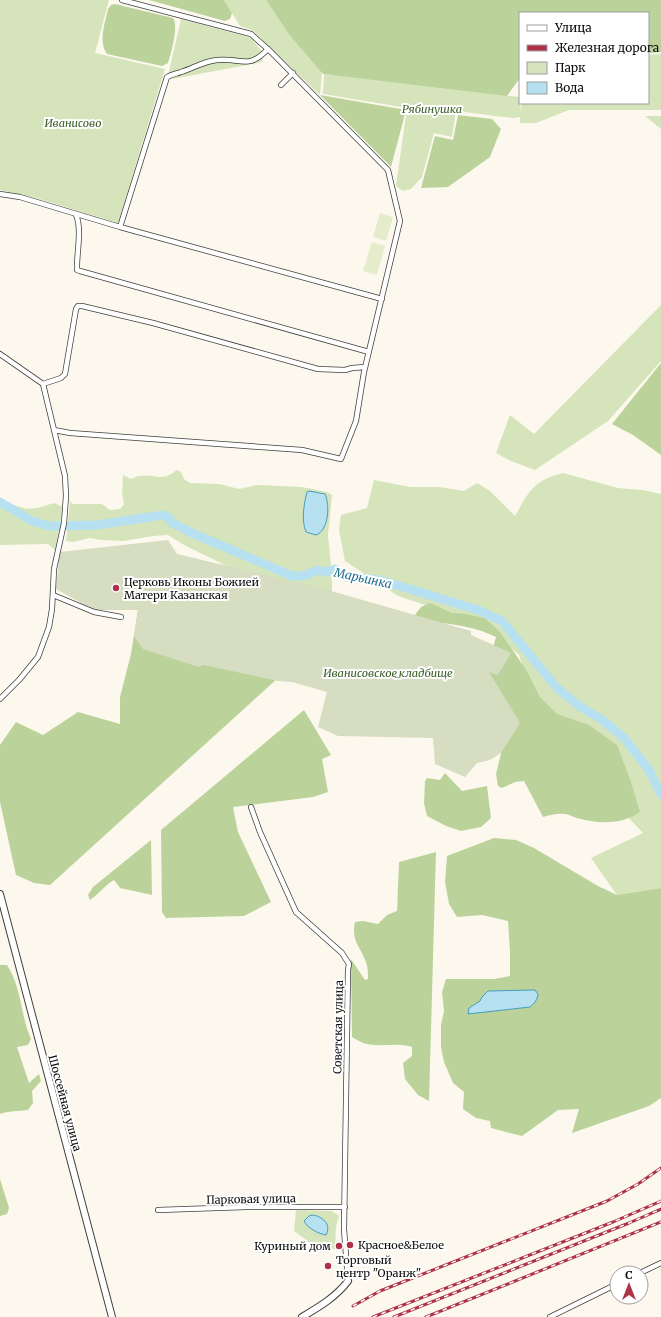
<svg xmlns="http://www.w3.org/2000/svg" width="661" height="1317" viewBox="0 0 661 1317" font-family="Merriweather,serif">
	<style>
		.green { fill: #d5e4ba }
		.forest { fill: #bbd39b }
		.cemetery { fill: #d7ddc1 }
		.pitch { fill: #e5eccb }
		.water { fill: #b7e1f0; stroke: #459dbf }
		.lines { fill: none; stroke-linecap: round; stroke-linejoin: round }
		.river { stroke: #b7e1f0; stroke-width: 9 }
		.minor-casing { stroke: #3f3f3f; stroke-width: 6 }
		.tertiary-casing { stroke: #3f3f3f; stroke-width: 8 }
		.minor { stroke: #fff; stroke-width: 4.5 }
		.tertiary { stroke: #fff; stroke-width: 6 }
		.rail-casing { stroke: #ae3247; stroke-width: 3 }
		.rail { stroke: #fff; stroke-width: 1.5; stroke-dasharray: 4.5; stroke-linecap: butt }
		.poi-dot { fill: #ae3247; stroke: #fff; stroke-width: 1.5 }
		.labels { text-anchor: middle; dominant-baseline: central; stroke-width: 4; stroke-linejoin: round; paint-order: stroke }
		.park-label { font-size: 11px; font-style: italic; fill: #365d23; stroke: #fff }
		.poi-label { font-size: 11px; fill: #0c0c0c; stroke: #fff; text-anchor: start }
		.street-label { font-size: 11px; fill: #0c0c0c; stroke: #fff }
		.water-label { font-size: 12px; font-style: italic; fill: #226e91; stroke: #fff }
	</style>
	<rect width="100%" height="100%" fill="#fdf8ed"/>
	<path class="green" d="M0 0H109L95 53 165 69 118 223 36 198 0 190Z
		M224 0H266L290 36 322 73 320 95 252 30 240 26Z
		M181 19 251 38 264 54 262 62 167 80Z
		M661 54V110H569L536 123H520V117L513 118 456 111 452 137 434 133 422 177 411 189 403 191 396 186 407 108 323 94 324 74 475 89 492 94 520 97 521 114 522 103H648V55Z
		M645 116H661V129Z
		M661 305V361L608 421 535 470 511 461 496 453 510 415 534 434Z
		M177 470 181 472 184 479 190 483 219 484 239 489 257 485 302 487 327 492 332 495 328 535 332 575V595L235 570 184 545 168 535 153 536 124 541 101 540 90 538 73 542 66 541 70 500 72 504H102L110 510 120 509 124 504 122 493 123 475 131 479C134 478 137 476 140 476 157 473 160 483 177 470Z
		M563 473 618 488 642 490 661 494V888L617 895 591 858 643 833 604 792 538 712 519 655 483 624 398 596 345 561 339 530 341 515 367 508 374 480 410 487H439L464 491 477 483 490 491 515 516C530 490 533 481 563 473Z
		M0 499C26 510 26 512 54 503L63 507 55 550 48 544 0 545Z
		M296 1210 332 1211 339 1216 336 1227 335 1249 320 1250 294 1231Z"/>
	<path class="forest" d="M149 0H224L232 13 230 19 225 21Z
		M266 0H661V52L648 53V13H520V78L507 96 324 74 322 73 290 36Z
		M115 4 173 18C179 26 171 53 168 63L162 66 107 54C98 42 105 23 108 9L111 5Z
		M320 95 406 110 391 167Z
		M458 115 492 119 501 129 490 157 448 187 421 188 435 136 453 140Z
		M661 363V455L633 435 612 424Z
		M323 589 304 649 278 678 50 885 34 883 16 875 0 802V745L16 722 43 735 78 712 120 724V697L131 654 138 610 282 597Z
		M430 603 452 613 466 614 485 618 500 632 527 671 540 697 557 714 589 725 617 745 631 782 640 812C622 825 597 824 577 818 573 817 569 814 565 814 558 813 550 815 543 817L524 781 515 782 502 788 498 786 496 774 505 737 471 725 496 637C470 624 441 623 411 620L421 607Z
		M304 710 331 755 322 759 328 792 313 797 233 807 238 832 271 902 244 916 166 918 162 912 161 830Z
		M445 773 462 791 487 786 491 818 481 827 461 831 446 826 427 816 424 803 425 781 427 778 440 780Z
		M494 838 516 840 534 848 598 886 617 895 661 888V1098L649 1106 572 1133 579 1109 558 1110 522 1136 491 1128 490 1121 476 1118 463 1109 464 1092 453 1083 444 1062 441 1047V1025L444 1011 442 992 446 979H494L510 976V952L508 921 482 915 457 917 449 904 445 882 447 856Z
		M151 840 152 895 120 888 114 880C105 885 100 893 90 900L88 895 93 887Z
		M436 852 429 1101 418 1095 405 1079 403 1063 412 1056V1047C397 1042 379 1048 363 1043 359 1041 355 1039 352 1037L351 959 365 980 368 979C368 973 368 967 366 962 360 946 351 941 355 922L363 921 378 924 387 915 397 911 399 862Z
		M0 965H7C22 988 20 1014 31 1039L28 1045 17 1047 29 1083 39 1074 41 1081 32 1091 33 1103 28 1110C20 1111 7 1111 0 1114Z
		M0 1179 9 1208 7 1214 0 1216Z"/>
	<path class="cemetery" d="M168 540 177 554 324 589 471 631V635L511 653 498 675 489 672 520 723 501 753 490 760 477 763 465 777 435 764 433 738 338 736 318 727 327 692 292 682 278 681 204 665 199 667 143 649 134 636 138 610H94L56 589 60 552Z"/>
	<path class="pitch" d="M380 213 393 217 386 241 373 237Z
		M372 242 385 246 377 275 363 271Z"/>
	<path class="water" d="M309 491 325 494C330 505 329 530 316 535L306 532C301 520 304 504 307 492Z
		M535 990 538 994C537 1000 535 1003 530 1007L468 1014 469 1008 480 1001 482 997 488 991Z
		M312 1215C322 1216 332 1224 326 1235 319 1234 307 1228 304 1221L309 1216Z"/>
	<g class="lines">
		<path class="river" d="M0 502 32 521 49 526 97 525 163 515 169 518 171 522 192 533 292 576H303L318 570 326 572 335 569 346 577 380 580 478 610 502 621 557 688 579 706 601 719 624 738 649 770 661 794"/>
		<defs>
			<path id="minor" d="M281 85 293 73
				M0 194 20 197 120 227 382 299
				M76 215C82 228 77 252 77 266V270L80 271 369 352
				M120 227 167 77C172 74 176 74 181 72 194 68 204 61 217 60 241 57 247 71 268 49
				M0 354 43 384 54 430
				M43 384 61 378 65 374 76 309 78 306H82L153 323 318 369 345 370 352 368 365 367
				M53 595 94 612 121 617
				M0 699 19 680 38 657 49 627 52 609 54 569 64 523 66 496 65 476 54 430 70 433 302 450 341 459 356 421 364 372 400 221 388 170 271 52 251 34 122 0
				M251 807 260 832 296 912 342 953 349 964 348 970 344 1229 348 1281
				M158 1210 246 1207H345
				M640 1273 661 1263
				M550 1317 617 1284"/>
			<path id="tertiary" d="M0 894 112 1317
				M302 1317C319 1307 336 1297 348 1281"/>
		</defs>
		<use href="#minor" class="minor-casing"/>
		<use href="#tertiary" class="tertiary-casing"/>
		<use href="#minor" class="minor"/>
		<use href="#tertiary" class="tertiary"/>
		<defs>
			<path id="rail" d="M353 1306 380 1291 607 1201 638 1184 661 1168
				M373 1317 613 1222 661 1201
				M394 1317 629 1223 661 1209
				M426 1317 661 1222"/>
		</defs>
		<use href="#rail" class="rail-casing"/>
		<use href="#rail" class="rail"/>
	</g>
	<g class="poi-dot">
		<circle cx="116" cy="588" r="4"/>
		<circle cx="350" cy="1245" r="4"/>
		<circle cx="339" cy="1246" r="4"/>
		<circle cx="328" cy="1266" r="4"/>
	</g>
	<g class="labels">
		<g class="park-label">
			<text x="432" y="109">Рябинушка</text>
			<text x="73" y="123">Иванисово</text>
			<text x="388" y="673">Иванисовское_кладбище</text>
		</g>
		<g class="poi-label">
			<text x="124" y="582">Церковь Иконы Божией<tspan x="124" dy="13">Матери Казанская</tspan></text>
			<text x="358" y="1245">Красное&amp;Белое</text>
			<text x="331" y="1246" text-anchor="end">Куриный дом</text>
			<text x="336" y="1260">Торговый<tspan x="336" dy="13">центр "Оранж"</tspan></text>
		</g>
		<g class="street-label">
			<text transform="translate(338 1027) rotate(-89)">Советская улица</text>
			<text transform="translate(65 1103) rotate(75)">Шоссейная улица</text>
			<text transform="translate(251 1199) rotate(-1)">Парковая улица</text>
		</g>
		<g class="water-label">
			<text transform="translate(363 578) rotate(12)">Марьинка</text>
		</g>
	</g>
	<rect x="519" y="12" width="130" height="92" fill="#ffffff" stroke="#9e9e9e"/>
	<rect x="527" y="25" width="20" height="6" fill="#ffffff" stroke="#9e9e9e"/>
	<text x="555" y="32" font-size="12" fill="#0c0c0c">Улица</text>
	<rect x="527" y="45" width="20" height="6" fill="#ae3247" stroke="#9e9e9e"/>
	<text x="555" y="52" font-size="12" fill="#0c0c0c">Железная дорога</text>
	<rect x="527" y="62" width="20" height="12" fill="#d5e4ba" stroke="#9e9e9e"/>
	<text x="555" y="72" font-size="12" fill="#0c0c0c">Парк</text>
	<rect x="527" y="82" width="20" height="12" fill="#b7e1f0" stroke="#9e9e9e"/>
	<text x="555" y="92" font-size="12" fill="#0c0c0c">Вода</text>
	<g transform="translate(629 1285)"><circle r="19" fill="#ffffff" stroke="#9e9e9e"/>
	<path d="M0-3L7 15L0 10L-7 15Z" fill="#ae3247"/>
	<text y="-6" font-size="11" font-weight="bold" text-anchor="middle" fill="#0c0c0c">С</text>
	</g>
</svg>
